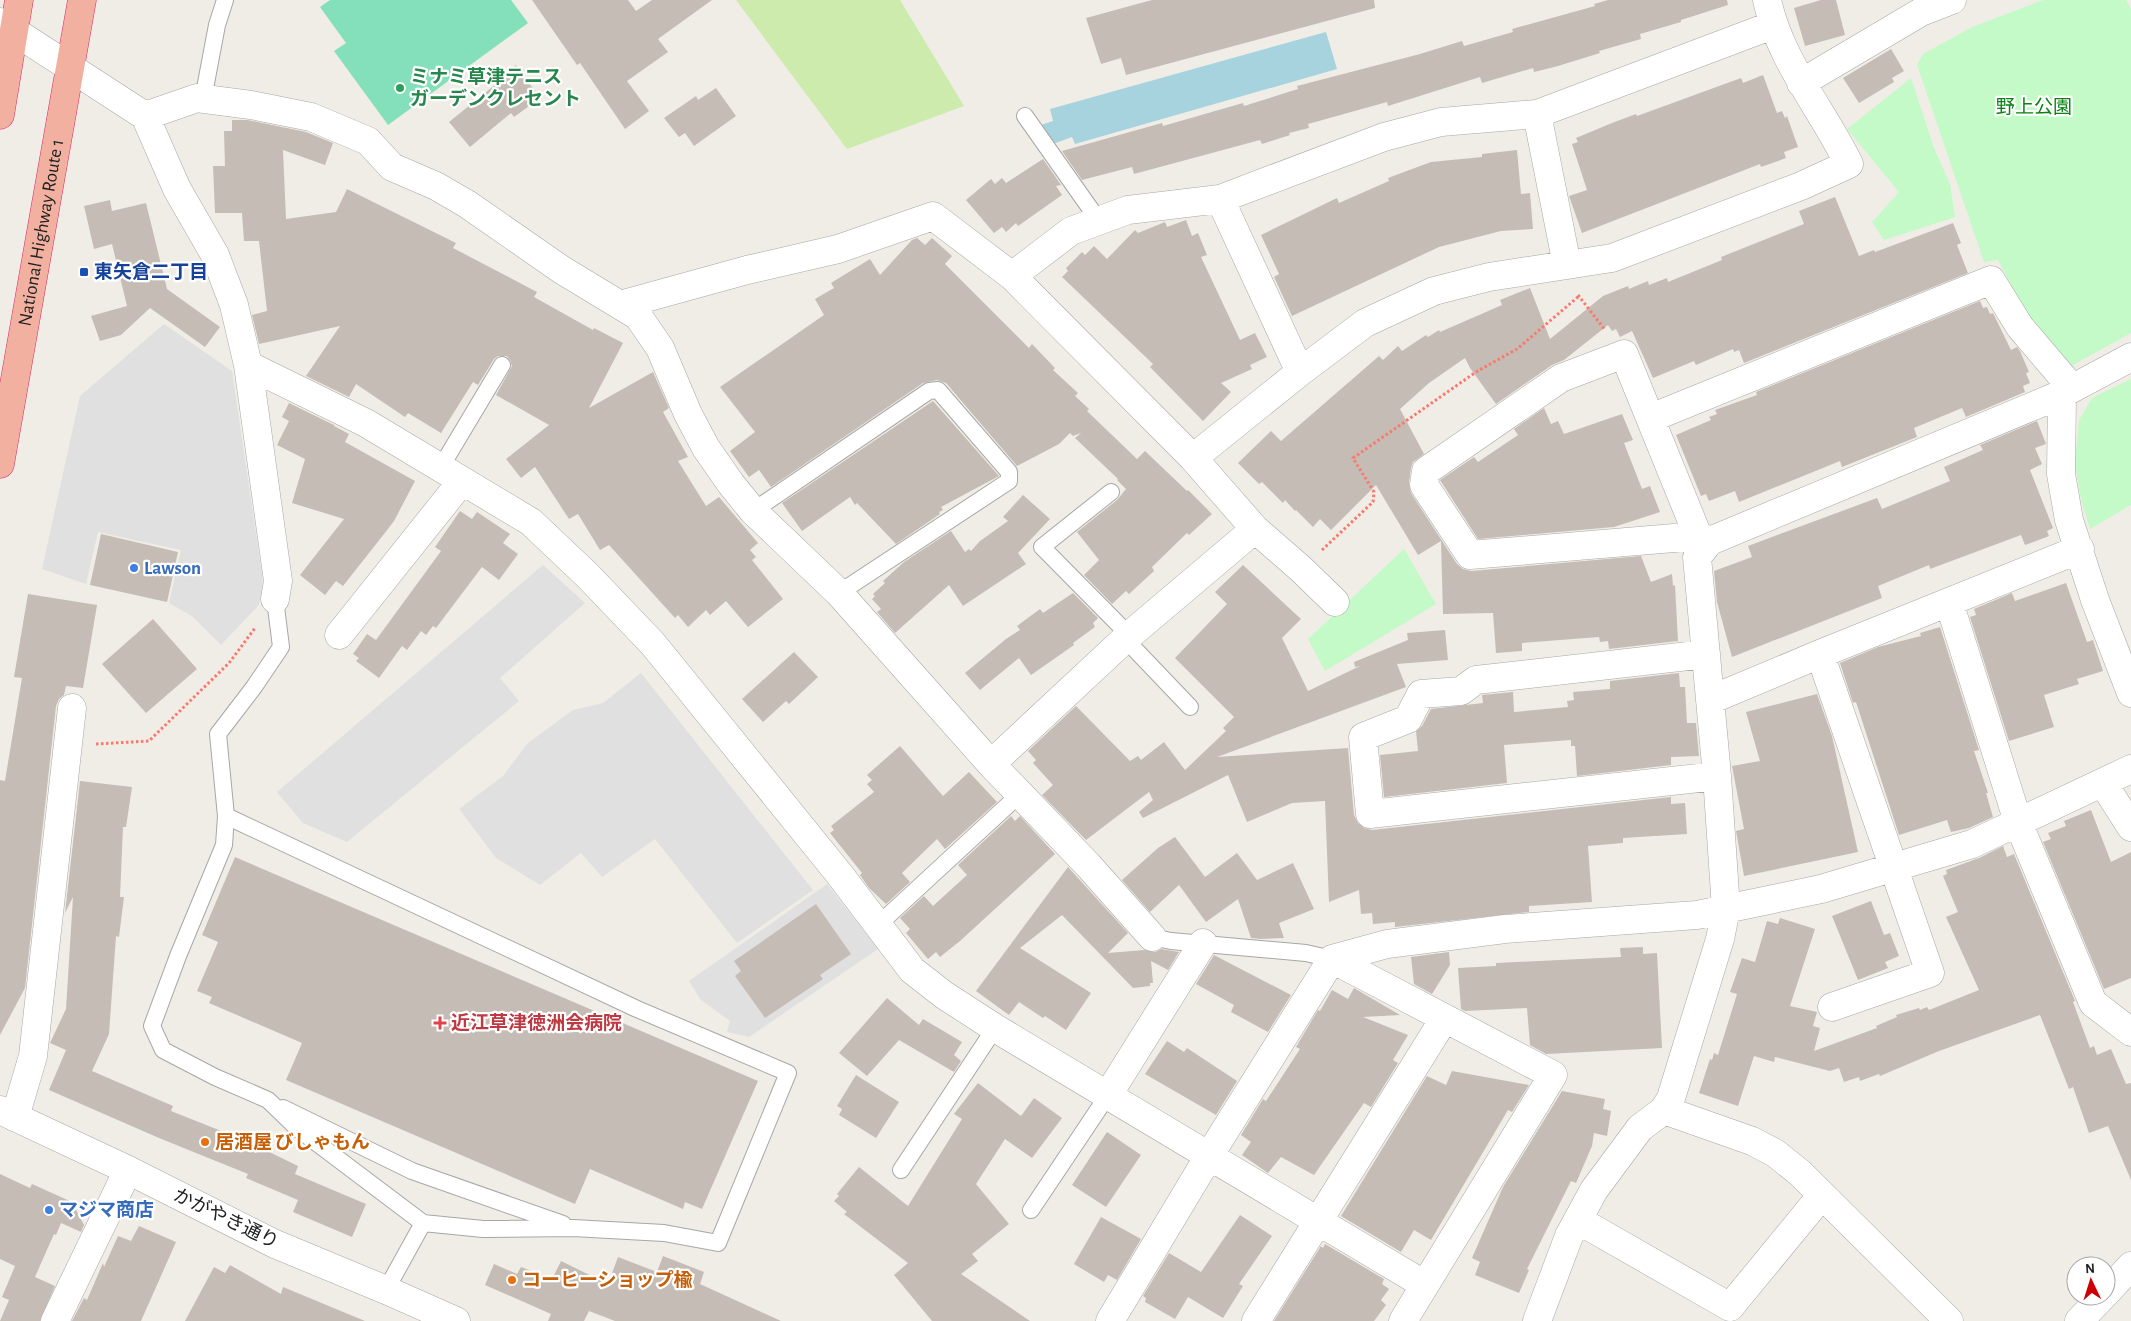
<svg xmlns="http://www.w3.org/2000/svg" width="2131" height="1321" viewBox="0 0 2131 1321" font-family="'Alegreya Sans','Noto Sans JP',sans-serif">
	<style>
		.grass { fill: #ccebac }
		.park { fill: #c3fac7 }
		.pitch { fill: #83e0ba }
		.parking { fill: #e0e0e0 }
		.water { fill: #a6d3de }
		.building { fill: #c5bcb5 }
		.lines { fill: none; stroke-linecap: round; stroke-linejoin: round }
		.service-casing { stroke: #a7a7a7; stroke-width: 18 }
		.minor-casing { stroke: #a7a7a7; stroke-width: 29 }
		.tertiary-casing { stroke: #a7a7a7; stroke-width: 29 }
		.trunk-casing { stroke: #dd2467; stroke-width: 29 }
		.path { stroke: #fb786c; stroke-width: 3; stroke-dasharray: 2.5 2.5; stroke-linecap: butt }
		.service { stroke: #fff; stroke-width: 16 }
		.minor { stroke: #fff; stroke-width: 28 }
		.tertiary { stroke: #fff; stroke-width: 28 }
		.trunk { stroke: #f2b0a0; stroke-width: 28 }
		.leisure-dot { fill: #2e9e5b; stroke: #fff; stroke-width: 2 }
		.transit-dot { fill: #1a4fb4; stroke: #fff; stroke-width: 2 }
		.shop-dot { fill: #3f7fe0; stroke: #fff; stroke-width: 2 }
		.health-dot { fill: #e0444e; stroke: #fff; stroke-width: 2 }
		.food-dot { fill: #e8710a; stroke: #fff; stroke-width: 2 }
		.labels { text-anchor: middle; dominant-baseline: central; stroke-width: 4.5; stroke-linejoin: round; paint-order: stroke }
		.leisure-label { font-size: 19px; font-weight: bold; fill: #27864d; stroke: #fff; text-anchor: start }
		.park-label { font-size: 19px; fill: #0a8112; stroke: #fff }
		.street-label { font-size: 19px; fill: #202020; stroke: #fff }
		.transit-label { font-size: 19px; font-weight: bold; fill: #164399; stroke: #fff; text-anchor: start }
		.shop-label { font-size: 19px; font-weight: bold; fill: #366cbe; stroke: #fff; text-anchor: start }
		.health-label { font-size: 19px; font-weight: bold; fill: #be3a42; stroke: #fff; text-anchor: start }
		.food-label { font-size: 19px; font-weight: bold; fill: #c56008; stroke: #fff; text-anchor: start }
	</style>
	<rect width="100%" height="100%" fill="#f0ede6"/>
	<path class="grass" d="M736 0H900L964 106 847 149Z"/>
	<path class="park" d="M2043 0H2126L2131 9V333L2071 366 2035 331 1998 260 1984 262 1917 65 1923 54 1972 27Z
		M1911 78 1934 148 1950 184 1955 217 1884 240 1872 222 1899 192 1847 129Z
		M2131 379V505L2090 529 2080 495 2075 463 2079 420 2092 398Z
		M1404 549 1436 604 1325 671 1308 639Z"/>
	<path class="pitch" d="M330 0H511L528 23 388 125 334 51 346 43 320 7Z"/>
	<path class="parking" d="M164 324 232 371 262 574 263 593 258 606 221 645 192 616 169 603 181 550 98 532 86 584 42 569 80 396Z
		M543 565 585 603 500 678 519 701 347 842 303 823 277 792Z
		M641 673 813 890 737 943 655 839 602 877 581 853 540 885 496 858 459 809 503 776 528 743 573 710 603 703Z
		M827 884 878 949 749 1037 727 1032 730 1021 701 1000 689 981Z"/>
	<path class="water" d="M1326 32 1337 69 1075 144 1072 137 1053 144 1041 125 1053 121 1050 109Z"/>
	<path class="building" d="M532 0H628L636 11 652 0H712L658 39 668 52 627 81 649 111 625 129 580 63 577 65Z
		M1152 0H1374L1375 8 1126 75 1121 58 1101 64 1086 18Z
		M1608 0H1727L1728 5 1681 20V22L1640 34 1641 39 1599 51 1600 53 1558 66 1534 72 1533 68 1482 83 1480 77 1388 106 1387 102 1308 124 1309 128 1289 133 1290 135 1262 144 1260 140 1134 174 1132 167 1082 180 1062 151 1162 123 1163 126 1243 103 1244 106 1298 89 1297 86 1420 54 1462 41 1464 46 1513 32 1512 29 1595 6 1594 4Z
		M1821 0H1836L1845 35 1805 46 1794 8Z
		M1891 49 1904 71 1892 78 1894 82 1859 103 1843 78Z
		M516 65 540 98 514 117 511 113 470 147 449 122 496 84 494 81Z
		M1763 75 1777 113 1782 111 1785 118 1787 116 1798 147 1784 152 1786 158 1761 167 1760 164 1582 233 1569 196 1587 190 1572 144 1578 142 1576 138 1612 123 1636 114 1637 116 1741 78 1743 83Z
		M716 88 736 116 694 146 685 133 679 137 664 118 696 96 698 100Z
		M232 120H248L306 132 333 143 325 165 283 150 286 219 336 212 347 189 456 243 453 248 537 292 534 297 593 330 594 328 623 343 589 408 653 372 669 408 663 412 688 457 678 461 706 506 719 497 758 543 750 550 756 557 752 560 783 599 748 627 726 601 710 615 706 610 688 627 678 615 675 618 609 545 600 550 578 514 569 519 535 467 521 478 506 459 549 425 496 395 512 366 510 360 507 356H498L494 359 478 385 473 382 441 433 408 413 405 417 356 384 349 397 306 376 340 326 259 344 252 315 267 311 259 241H244L242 213H215L213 166H225L224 131H232Z
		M1517 150 1521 194 1530 193 1533 229 1501 231 1439 247 1292 316 1274 277 1279 274 1261 235 1337 198 1339 203 1389 181 1388 178 1431 162 1482 157V154Z
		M1043 159 1061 185 1056 186 1062 195 1018 226 1016 223 1006 232 1002 227 994 233 966 200 991 179 995 184 1002 178 1006 183Z
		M1835 197 1859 256 1874 250 1875 252 1953 223 1961 243 1957 245 1968 273 1744 363 1739 350 1734 352 1733 349 1696 365 1694 361 1653 378 1632 331 1620 337 1616 329 1612 331 1608 325 1564 360 1552 365 1496 404 1470 368 1465 358 1429 383 1400 409 1424 454 1413 462 1411 468 1409 483 1411 493 1457 564 1463 569 1471 571 1641 556 1651 582 1672 574 1673 586 1675 585 1678 641 1609 649 1608 641 1600 642 1599 637 1522 643V651L1496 653 1493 613 1443 614 1441 541 1418 555 1376 485 1331 530 1320 519 1313 527 1296 510 1295 511 1285 500 1283 503 1262 482 1259 484 1238 463 1271 431 1281 441 1379 356 1383 360 1398 346 1402 351 1426 335 1428 337 1439 330 1440 332 1502 305 1500 300 1530 288 1550 339 1603 296 1628 286 1629 289 1648 281 1649 285 1667 278 1668 282 1722 260 1721 257 1804 224 1799 211Z
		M110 200 112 211 146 203 167 289 220 327 205 347 150 308 121 335 100 341 91 316 127 306 112 244 94 249 84 206Z
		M1186 220 1192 236 1198 233 1207 255 1201 257 1240 340 1255 333 1267 357 1250 365 1252 369 1221 383 1231 392 1203 421 1150 367 1153 364 1062 277 1068 271 1066 268 1082 252 1085 255 1094 246 1107 259 1135 230 1138 233 1165 222 1167 227Z
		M917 238 925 245 932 238 952 256 945 264 1029 348 1032 344 1055 368 1053 370 1078 393 1075 396 1089 409 1087 411 1137 459 1145 451 1187 491 1188 490 1212 514 1189 535 1187 533 1152 567 1154 571 1129 594 1126 591 1112 604 1084 575 1099 560 1077 532 1117 500 1126 489 1117 480 1118 479 1075 438 1081 433 1073 436 1070 433 1059 444 1017 466 946 383 937 380 923 383 771 487 759 470 749 477 730 451 755 432 720 387 824 315 815 299 834 288 831 283 870 259 880 275 912 240Z
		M1980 301 1983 308 1987 307 1990 314 1993 313 2011 350 2017 347 2020 351 2029 372 2026 373 2030 383 2023 386 2025 392 1966 417 1962 408 1914 428 1917 437 1842 467 1840 461 1739 502 1735 491 1709 501 1706 494 1701 496 1676 435 1711 420 1709 417 1717 414 1715 410 1757 395 1756 392Z
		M933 401 999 476 941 507 943 510 939 512 940 514 896 544 857 503 855 505 850 497 802 531 782 503Z
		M289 403 334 425V426L349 434 345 442 415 481 394 521 384 534 343 586 336 581 325 595 300 575 344 519 292 503 305 459 277 445 289 421 282 417Z
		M1544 408 1551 424 1558 421 1564 434 1622 414 1633 440 1624 443 1642 489 1650 486 1660 512 1614 527 1478 539 1440 480 1474 457 1478 462 1518 435 1514 429Z
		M2037 421 2046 444 2035 448 2042 464 2030 470 2053 528 2047 531 2049 536 2025 545 2021 535 1930 569 1929 565 1878 586 1882 598 1732 657 1717 602 1714 571 1752 557 1748 546 1877 498 1882 509 1950 481 1944 467 1983 450 1980 445Z
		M1023 495 1050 519 1018 553 1026 564 963 606 949 585 895 633 877 612 881 609 872 599 875 596 873 594 885 583 883 581 904 562 951 531 965 552 969 549 971 551 980 541 1008 521 1003 517Z
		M460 511 472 519 477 512 510 534 503 543 518 554 499 580 482 567 436 628 433 626 426 635 421 631 407 650 402 646 379 678 356 661 359 658 353 654 367 634 376 640 441 551 435 547Z
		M101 534 178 552 167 602 90 585Z
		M1243 565 1301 619 1282 638 1308 691 1360 666 1355 667 1354 662 1408 640 1407 633 1445 630 1448 660 1397 664 1406 687 1217 757 1348 748 1354 815 1358 823 1364 828 1372 830 1671 797V804L1685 803 1687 834 1623 838V843L1588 846 1592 902 1529 906V912L1395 927V922L1373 924 1372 913 1361 914 1359 890 1329 902 1325 801 1292 803 1247 822 1228 775 1143 818 1139 812 1153 800 1149 792 1086 840 1042 795 1053 785 1033 763 1036 760 1028 751 1076 706 1130 761 1138 756 1141 760 1164 742 1185 770 1226 731 1223 728 1234 717 1175 658 1227 604 1215 592Z
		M2066 583 2087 642 2093 640 2103 671 2077 679 2079 684 2044 695 2054 727 2009 741 1970 617 1976 615 1974 609 2012 593 2015 601Z
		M1073 593 1098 618 1093 623 1095 627 1073 643 1074 645 1031 675 1019 658 980 690 965 673 1006 639 1020 630 1017 626 1040 609 1043 613Z
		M28 594 97 605 83 688 66 686 64 695 59 699 56 706 25 988 0 1035V780L5 781 22 678 14 677Z
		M153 619 197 669 146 713 102 664Z
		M1940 627 1979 750 1974 751 1988 793H1986L1993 817 1969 828 1951 832 1947 820 1899 835 1856 702 1853 703 1840 663 1878 647 1921 636 1920 633Z
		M794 652 818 677 789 704 786 701 763 722 742 699Z
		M1679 673 1680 687H1685L1687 723H1696L1699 756 1671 757V765L1577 776 1575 746H1571V740L1504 745 1507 783 1384 797 1380 755 1418 751 1416 731 1422 726 1431 709 1483 703 1482 695 1513 692 1514 712 1568 707 1567 701 1574 700 1573 692 1610 689V681Z
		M1817 694 1832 736 1858 852 1744 876 1736 831 1744 829 1732 766 1760 761 1746 712Z
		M900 746 943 796 969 772 997 802 945 849 937 839 902 873 910 882 886 904 869 888 860 875 862 873 830 833 834 830 831 826 874 792 867 784 872 780 867 775Z
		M80 781 132 787 126 827H123L120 897H124L119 937 116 936 109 1034 92 1071 173 1106 171 1111 249 1142 298 1166 295 1174 366 1204 352 1237 293 1212 298 1200 246 1178 248 1174 159 1138 49 1090 66 1050 50 1043 66 1009 73 897 65 913Z
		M2091 810 2111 862 2131 852V978L2104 989 2043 842 2051 839 2048 833 2066 826 2064 821Z
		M1011 816 1015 821 1020 816 1055 854 960 941 940 957 936 952 928 959 906 933 910 929 900 918 924 896 933 906 967 875 958 865Z
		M1175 837 1205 877 1237 853 1257 880 1293 863 1314 909 1279 923 1284 938 1261 939 1251 938 1238 899 1206 922 1179 885 1150 912 1122 880 1158 848Z
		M2003 846 2007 857 2014 854 2075 1001 2073 1002 2090 1048 2094 1046 2097 1055 2111 1049 2126 1084 2131 1083V1180L2108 1126 2089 1133 2073 1087 2069 1089 2040 1015 1939 1051 1880 1076 1879 1074 1860 1081 1859 1077 1844 1082 1839 1068 1830 1071 1775 1057 1774 1062 1754 1056 1738 1106 1699 1093 1710 1059 1712 1060 1714 1053 1718 1055 1737 994 1730 992 1742 958 1755 962 1767 921 1778 924 1780 918 1815 929 1790 1006 1817 1012 1813 1026 1820 1028 1814 1051 1877 1028 1876 1026 1897 1017 1896 1015 1919 1008 1920 1010 1927 1007 1929 1010 1979 990 1946 917 1958 912 1943 876 1947 874 1946 870 1979 858Z
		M235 857 758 1081 702 1209 685 1202 683 1209 590 1169 575 1204 286 1080 302 1043 209 1003 212 997 197 991 218 942 202 935Z
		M1068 867 1128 933 1108 953 1144 950 1155 952 1161 949 1179 952 1168 970 1151 961 1153 983H1150V986L1133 988 1062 915 1020 948 1091 993 1066 1030 1045 1016 1043 1018 1019 1002 1009 1015 976 991Z
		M1871 901 1884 935 1890 933 1899 956 1885 962 1888 968 1858 980 1832 916Z
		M816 904 851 954 820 975 823 979 765 1018 735 976 741 971 734 961Z
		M1643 947V954L1657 953 1662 1048 1546 1054 1530 1045 1527 1008 1465 1011 1461 1009 1458 968 1496 966V963L1621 957 1620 948Z
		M1449 952 1450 965 1432 994 1414 984 1411 957Z
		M1214 955 1291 995 1268 1032 1231 1012 1234 1005 1196 984Z
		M1354 988 1400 1015 1363 1017 1408 1035 1393 1060 1398 1063 1371 1107 1364 1103 1314 1175 1281 1157 1268 1173 1242 1155 1251 1142 1241 1135 1263 1099 1266 1101 1300 1049 1296 1047 1318 1010 1320 1011 1332 990 1348 999Z
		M887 998 919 1025 923 1019 962 1042 954 1055 961 1061 954 1072 899 1040 867 1076 839 1053Z
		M1167 1041 1184 1052 1187 1048 1237 1081 1216 1115 1145 1074Z
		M1452 1071 1529 1085 1512 1112 1508 1110 1431 1240 1414 1230 1401 1252 1341 1216 1427 1076 1446 1085Z
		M856 1075 899 1102 876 1138 839 1115 842 1109 837 1106Z
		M978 1083 1021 1116 1034 1098 1062 1118 1032 1158 1005 1139 976 1184 1009 1224 972 1254 978 1261 961 1274 1030 1321H932L894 1275 908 1263 844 1214 847 1212 834 1201 839 1196 837 1194 859 1167 908 1206 962 1119 954 1114Z
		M1562 1091 1605 1099 1603 1109 1611 1111 1607 1136 1594 1133 1592 1146 1576 1183 1571 1181 1527 1269 1529 1270 1519 1293 1475 1275 1480 1262 1472 1258 1503 1187Z
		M1107 1132 1141 1155 1106 1207 1072 1185Z
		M0 1174 30 1188 32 1184 72 1202 84 1225 81 1232 61 1223 56 1235 54 1234 35 1277 55 1286 40 1321H0L9 1300 2 1297 15 1266 0 1259Z
		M1240 1215 1272 1236 1239 1284 1243 1286 1223 1318 1188 1297 1175 1319 1145 1302 1146 1298 1143 1296 1169 1253 1201 1272Z
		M1101 1217 1141 1239 1117 1280 1108 1275 1104 1282 1074 1264Z
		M139 1226 176 1242 141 1321H72L84 1298 87 1300 103 1263 104 1267 118 1236 131 1241Z
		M1325 1244 1384 1279 1382 1284 1389 1289 1381 1300 1386 1305 1374 1321H1274L1321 1246 1323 1248Z
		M663 1256 704 1272 700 1284 781 1321H615L589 1311 584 1321H548L551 1314 485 1285 494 1264 517 1274 521 1267 552 1279 561 1261 608 1284 618 1257 657 1272Z
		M230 1265 281 1294 283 1287 365 1321H185L214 1267 225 1273Z"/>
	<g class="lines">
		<defs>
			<path id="service" d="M203 99 217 25 225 0
				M1025 116 1099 221
				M441 467 502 365
				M1111 492 1042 547 1130 636
				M753 511 929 391 938 390 1009 472V481L839 593
				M275 599 281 647 254 687 218 734 226 816 224 845 178 956 152 1026 163 1050 215 1077 268 1100 297 1128 423 1223
				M1125 639 1190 707
				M226 816 637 1009 788 1073 718 1243 664 1233 573 1228 483 1229 423 1223 386 1290
				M879 924 1020 794
				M1152 937 1171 941 1306 953 1332 959
				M283 1108 412 1171 563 1224
				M901 1170 995 1028
				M1031 1210 1108 1095"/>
			<path id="minor" d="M0 22 145 116 177 189 215 255 234 305 248 365 366 423 531 522 588 576 653 644 840 875 912 970 944 995 995 1028 1425 1285
				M1801 83 1921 12 1952 0
				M1537 114 1567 265
				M145 116 197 98 251 105 311 117 368 141 392 167 436 186 467 204 562 270 638 316 660 348 688 414 706 448 731 484 753 511 839 593 991 764 1088 865 1152 937
				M1220 199 1384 137 1441 122 1537 114 1773 25
				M1012 276 1193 458 1255 529 1301 569 1335 602
				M620 305 747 270 838 249 933 216 1012 276 1071 231 1128 210 1220 199 1300 372 1365 323 1434 291 1489 277 1612 258 1801 186 1849 164C1822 109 1780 61 1767 0
				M248 365 278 581 275 599
				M2062 394 2061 474 2069 520 2095 600 2131 693
				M1651 418 1991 280 2020 327 2072 388
				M1193 458 1300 372
				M1698 536 1470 555 1424 485 1426 471 1561 378 1624 354 1698 536 1710 541
				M1949 602 2018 822 2093 1003 2131 1032
				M339 635 462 481
				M1706 654 1476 680 1461 691 1421 694 1408 719 1363 737 1370 814 1717 776
				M1820 654 1930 973 1832 1007
				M1710 700 1820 654 2080 549
				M991 764 1125 639 1255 529
				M2103 783 2131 827
				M1332 959 1553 1075 1403 1321
				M1108 1095 1203 943
				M1664 1110 1752 1141 1775 1153 1800 1173 1949 1321
				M15 1117 33 1056 72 708
				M1578 1220 1730 1307 1822 1195
				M2106 1293 2131 1266
				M55 1321 128 1170
				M1110 1321 1209 1156 1332 959 1387 944 1505 929 1697 915 1821 889 1972 844 2131 769
				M1256 1321 1444 1019
				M1537 1321 1569 1236 1594 1190 1640 1128 1664 1110 1671 1098 1720 939 1726 909 1717 776 1697 557 1710 541 2062 394 2131 357
				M2079 1321 2103 1296"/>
			<path id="tertiary" d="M0 1110 128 1170 275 1244 386 1290 456 1321"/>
			<g id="trunk">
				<path d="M0 115 19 0"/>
				<path id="s1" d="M0 464 82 0"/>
			</g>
		</defs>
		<use href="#service" class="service-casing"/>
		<use href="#minor" class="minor-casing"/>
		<use href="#tertiary" class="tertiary-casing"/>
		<use href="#trunk" class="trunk-casing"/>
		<path class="path" d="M1578 295 1605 330
			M1322 550 1373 502 1374 492 1353 458 1476 372 1517 349 1579 296
			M96 744 149 741 229 663 255 628"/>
		<use href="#service" class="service"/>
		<use href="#minor" class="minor"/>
		<use href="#tertiary" class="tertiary"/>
		<use href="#trunk" class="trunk"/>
	</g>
	<circle class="leisure-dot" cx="400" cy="88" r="5"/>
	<rect class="transit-dot" x="79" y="267" width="10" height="10" rx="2.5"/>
	<g class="shop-dot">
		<circle cx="134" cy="568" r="5"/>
		<circle cx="49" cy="1210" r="5"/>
	</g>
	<path class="health-dot" d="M437.5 1015.5h5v5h5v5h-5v5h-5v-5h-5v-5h5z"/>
	<g class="food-dot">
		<circle cx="205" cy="1142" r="5"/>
		<circle cx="512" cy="1280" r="5"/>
	</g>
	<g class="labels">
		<g class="leisure-label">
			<text x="410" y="77">ミナミ草津テニス<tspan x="410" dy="22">ガーデンクレセント</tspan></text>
		</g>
		<g class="park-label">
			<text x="2034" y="107">野上公園</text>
		</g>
		<g class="street-label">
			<text stroke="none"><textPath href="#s1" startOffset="235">National Highway Route 1</textPath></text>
			<text transform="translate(226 1219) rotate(26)">かがやき通り</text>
		</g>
		<g class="transit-label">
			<text x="94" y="272">東矢倉二丁目</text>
		</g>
		<g class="shop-label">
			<text x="144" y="568">Lawson</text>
			<text x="59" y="1210">マジマ商店</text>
		</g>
		<g class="health-label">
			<text x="451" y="1023">近江草津徳洲会病院</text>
		</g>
		<g class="food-label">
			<text x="215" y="1142">居酒屋 びしゃもん</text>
			<text x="522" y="1280">コーヒーショップ楡</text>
		</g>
	</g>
	<g transform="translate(2091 1281) rotate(356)"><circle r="24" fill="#ffffff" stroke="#a6a6a6"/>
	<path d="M0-4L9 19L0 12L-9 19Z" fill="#cf0004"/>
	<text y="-8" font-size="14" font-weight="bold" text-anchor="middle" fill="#202020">N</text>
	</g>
</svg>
